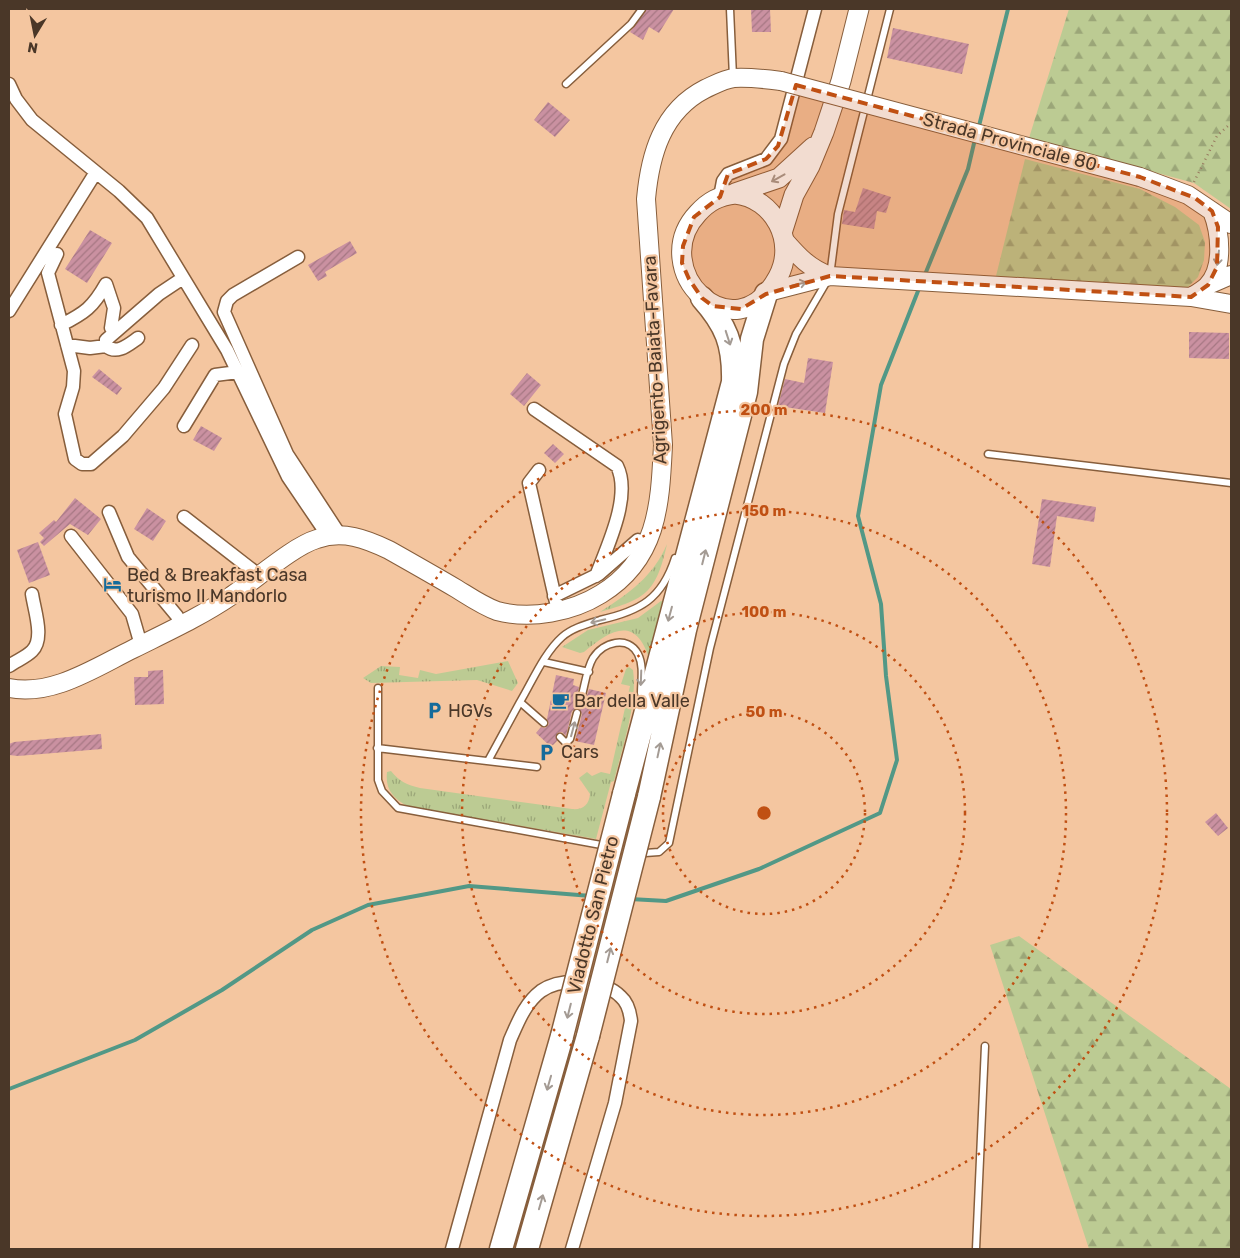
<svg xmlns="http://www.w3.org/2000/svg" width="1240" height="1258" viewBox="0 0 1240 1258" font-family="Rubik,sans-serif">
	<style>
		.grass { fill: url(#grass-tufts) }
		.forest { fill: url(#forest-firs) }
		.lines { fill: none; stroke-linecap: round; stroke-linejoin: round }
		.stream { stroke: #529886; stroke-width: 4 }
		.building { fill: url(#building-hatch) }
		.lane-casing { stroke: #875e3c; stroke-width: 9 }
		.street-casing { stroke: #875e3c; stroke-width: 15 }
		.secondary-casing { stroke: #875e3c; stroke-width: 20 }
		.primary-casing { stroke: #875e3c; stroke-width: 21 }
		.highway-casing { stroke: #875e3c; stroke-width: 25 }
		.path { stroke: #98795f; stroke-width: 2.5; stroke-dasharray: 1 4; stroke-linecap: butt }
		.lane { stroke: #fff; stroke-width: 6 }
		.street { stroke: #fff; stroke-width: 12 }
		.secondary { stroke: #fff; stroke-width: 18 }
		.primary { stroke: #fff; stroke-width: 19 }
		.highway { stroke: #fff; stroke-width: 22 }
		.secondary-bridge-casing { stroke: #875e3c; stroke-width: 20; stroke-linecap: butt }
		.highway-bridge-casing { stroke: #875e3c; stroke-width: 25; stroke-linecap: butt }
		.secondary-bridge { stroke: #fff; stroke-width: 18 }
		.highway-bridge { stroke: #fff; stroke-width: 22 }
		.oneway { stroke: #a49b94 }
		.marked { fill: #c05013; fill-opacity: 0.2; stroke: #c05013; stroke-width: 4; stroke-dasharray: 10 6; stroke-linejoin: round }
		.ring { fill: none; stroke: #c05013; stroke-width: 2.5; stroke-dasharray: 2.5 5 }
		.labels { text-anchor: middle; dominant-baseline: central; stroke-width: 4.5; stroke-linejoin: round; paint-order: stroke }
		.street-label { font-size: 18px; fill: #4a3728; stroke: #f4c6a0 }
		.poi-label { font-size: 18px; fill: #4a3728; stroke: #f4c6a0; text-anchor: start }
		.centre { fill: #c05013; stroke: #f4c6a0; stroke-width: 2.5 }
		.ring-label { font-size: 15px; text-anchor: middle; font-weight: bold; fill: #c05013; stroke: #f4c6a0; stroke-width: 4.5; stroke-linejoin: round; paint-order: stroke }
	</style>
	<defs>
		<pattern id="grass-tufts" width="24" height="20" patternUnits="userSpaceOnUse" patternTransform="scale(1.25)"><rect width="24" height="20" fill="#bccb93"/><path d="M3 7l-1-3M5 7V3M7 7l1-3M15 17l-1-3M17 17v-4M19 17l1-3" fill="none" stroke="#9ba678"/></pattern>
		<pattern id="forest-firs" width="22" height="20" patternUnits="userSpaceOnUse" patternTransform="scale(1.25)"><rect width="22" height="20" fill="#bccb93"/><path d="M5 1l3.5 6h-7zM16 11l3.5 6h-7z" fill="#9ba678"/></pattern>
		<pattern id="building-hatch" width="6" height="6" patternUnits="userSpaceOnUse" patternTransform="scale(1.25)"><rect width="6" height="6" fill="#ca91a1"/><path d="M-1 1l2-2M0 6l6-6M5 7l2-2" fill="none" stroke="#a67783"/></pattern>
	</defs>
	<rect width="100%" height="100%" fill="#f4c6a0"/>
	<path class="grass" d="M667 544C656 593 646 599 600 612 628 594 654 576 667 544Z
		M661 601 667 603 649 658C635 614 609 631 584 652L580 653 562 647 588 630 638 618Z
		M508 661 518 683 512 691 477 680 371 683 363 678 381 666 400 667 399 675 418 678 420 670 436 674Z
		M629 667 633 670C638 703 622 748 614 781L611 782 596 839 407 806C393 798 385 789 387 772L391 771C399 781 407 785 420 788L572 809C583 810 589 805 590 794L579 778 587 772 592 776 601 772 610 774 630 686 621 684 626 669Z"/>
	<path class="forest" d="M1069 9H1231V209L1194 183 1029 138Z
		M1025 159 1140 189 1175 207 1199 225 1205 242 1204 260 1198 277 1185 290 995 280Z
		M1019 936 1231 1089V1249H1089L990 945Z"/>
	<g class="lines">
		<path class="stream" d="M978 130 1008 9
			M924 277 968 169 975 139
			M630 899 666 901 759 869 880 813 897 760 886 676 881 604 858 516 881 385 920 286
			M9 1089 135 1040 222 990 312 930 368 905 469 886 591 896"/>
	</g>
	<path class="building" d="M647 9H674L659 33 649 27 643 40 630 32Z
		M751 9H770L771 32H752Z
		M893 28 969 44 962 74 887 58Z
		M548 102 570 120 555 137 534 120Z
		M863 188 891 197 886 213 877 211 874 229 842 224 844 210 855 212Z
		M90 230 112 243 87 283 65 269Z
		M350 241 357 253 325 272 327 276 318 281 308 265Z
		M1189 332 1229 333V359L1189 358Z
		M808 358 833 362 825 413 778 406 785 379 804 383Z
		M99 369 122 388 117 395 92 377Z
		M527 373 541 385 524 406 510 394Z
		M201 426 222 438 214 451 193 440Z
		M553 444 564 454 555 463 544 453Z
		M75 498 101 519 88 535 70 524 44 546 40 542 44 538 39 533 54 520 56 522Z
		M1042 499 1096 507 1094 522 1057 516 1050 567 1032 564Z
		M147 508 166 521 153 541 134 529Z
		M38 542 50 575 29 583 17 550Z
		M163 670 164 704 135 705 134 677H148V671Z
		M556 675 574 679 573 685 579 687 577 696 580 700 586 698 589 689 606 693 594 745 575 741 582 714 578 708 572 711 566 736 562 732 557 733V741L551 747 536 733 541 727 545 728 549 724 547 719Z
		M101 734 102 749 18 756 9 755V744L14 742Z
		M1216 813 1228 828 1218 836 1205 822Z"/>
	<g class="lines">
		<defs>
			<path id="lane" d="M730 9 733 77
				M566 84 631 24 642 9
				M988 454 1231 483
				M544 662 589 672
				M378 688V780L382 791 398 808 645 853 659 852 669 843 710 648 784 364 796 334 830 276 838 214 890 9
				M582 695C585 684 587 668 593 658 603 642 628 635 638 654 644 666 641 681 641 693
				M544 723 520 702C532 682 544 653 562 637 572 628 587 624 600 620 640 611 662 599 675 558
				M560 737 566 743 570 739 577 713
				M377 748 537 767
				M488 761 520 702
				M976 1249 985 1046"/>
			<path id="street" d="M9 84 16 99 32 120 119 191 147 218 227 350 288 477 328 536
				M720 197 723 181 728 174 766 159 781 139 815 9
				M57 254 48 273 74 371 73 387 65 414 75 459 82 464H91L123 436 164 388 192 345
				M298 257 233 295 227 301 224 312 287 454 340 535
				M9 311 96 172
				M61 325C85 313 93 307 106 284L114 308 111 328 114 332
				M138 338C128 345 117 355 106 346V340L159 294 183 278
				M67 345 90 348 106 346
				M534 409 617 466C632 496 607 547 596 576
				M184 426 215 375 238 372
				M539 470 529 483 558 611
				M109 512 128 557 177 616 181 626
				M184 517 260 576
				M71 536 132 614 141 645
				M554 596 599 574 638 540 648 544
				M9 666C16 661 26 657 32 651 45 639 34 609 32 594
				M452 1249 510 1040C518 1022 525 1003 541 991 561 977 604 979 621 997 628 1003 630 1012 631 1021L615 1103 572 1249"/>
			<path id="secondary" d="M1140 177 1188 195 1231 224
				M785 241C799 257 809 268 830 276L1191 297 1231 304
				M1208 285 1231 275
				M768 292 830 276
				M1191 297C1196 294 1203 290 1207 286 1225 268 1220 231 1212 211
				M9 688C52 697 96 667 133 649 167 632 200 617 231 596 254 581 293 546 317 539 343 530 366 539 389 550 412 563 435 576 457 589 470 597 483 606 497 611 531 620 572 612 601 594 658 559 660 505 663 445L646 199C650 155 662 111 705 89 714 85 724 79 734 78 750 77 765 79 781 81"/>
			<path id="primary" d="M735 193 779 178 813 147
				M735 194C774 198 797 242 778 277 734 358 645 269 698 213 709 201 719 196 735 194Z
				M782 233 794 195 810 166 824 132 841 81 859 9"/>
			<path id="highway" d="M624 794 733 382C734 344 726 325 702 298
				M649 797 685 630 746 392 752 339 766 294
				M501 1249 562 1036
				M527 1249 588 1036"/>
		</defs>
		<use href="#lane" class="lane-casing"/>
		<use href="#street" class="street-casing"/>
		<use href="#secondary" class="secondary-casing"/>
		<use href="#primary" class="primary-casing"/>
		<use href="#highway" class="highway-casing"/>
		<path class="path" d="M1194 182 1217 136 1231 123"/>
		<use href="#lane" class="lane"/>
		<use href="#street" class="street"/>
		<use href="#secondary" class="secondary"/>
		<use href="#primary" class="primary"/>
		<use href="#highway" class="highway"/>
		<defs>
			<path id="secondary-bridge" d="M781 81 1140 177"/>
			<path id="highway-bridge" d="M562 1036 624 794
				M588 1036 649 797"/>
		</defs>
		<use href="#secondary-bridge" class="secondary-bridge-casing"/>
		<use href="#highway-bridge" class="highway-bridge-casing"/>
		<use href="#secondary-bridge" class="secondary-bridge"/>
		<use href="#highway-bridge" class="highway-bridge"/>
	</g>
	<defs><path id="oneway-shaft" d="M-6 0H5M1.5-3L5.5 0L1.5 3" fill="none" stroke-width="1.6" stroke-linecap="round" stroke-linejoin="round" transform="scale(1.25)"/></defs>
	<g class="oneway">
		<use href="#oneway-shaft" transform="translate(778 178) rotate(151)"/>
		<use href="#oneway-shaft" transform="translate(1218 258) rotate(97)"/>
		<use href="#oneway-shaft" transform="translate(799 284) rotate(-14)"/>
		<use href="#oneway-shaft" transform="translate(728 338) rotate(72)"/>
		<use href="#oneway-shaft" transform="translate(704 557) rotate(-76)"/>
		<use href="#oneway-shaft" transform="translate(670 614) rotate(105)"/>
		<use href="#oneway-shaft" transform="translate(598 621) rotate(166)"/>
		<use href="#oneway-shaft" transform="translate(641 678) rotate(92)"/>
		<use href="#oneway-shaft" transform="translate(573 729) rotate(-75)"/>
		<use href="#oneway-shaft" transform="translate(659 750) rotate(-78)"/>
		<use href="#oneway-shaft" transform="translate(609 955) rotate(-76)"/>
		<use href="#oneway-shaft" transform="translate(569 1011) rotate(104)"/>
		<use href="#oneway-shaft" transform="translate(549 1083) rotate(106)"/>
		<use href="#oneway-shaft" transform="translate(541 1202) rotate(-74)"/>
	</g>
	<path class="marked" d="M796 85 1140 177 1195 198 1212 211 1218 227 1217 267 1208 285 1191 297 830 276 766 294 741 309 713 306 702 298 689 279 682 263 683 246 694 217 720 197 728 174 766 159 778 146Z"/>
	<g class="ring">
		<circle cx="764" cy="813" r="101"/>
		<circle cx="764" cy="813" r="201"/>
		<circle cx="764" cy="813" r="302"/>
		<circle cx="764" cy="813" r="403"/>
	</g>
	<defs>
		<symbol id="hotel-bare" viewBox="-9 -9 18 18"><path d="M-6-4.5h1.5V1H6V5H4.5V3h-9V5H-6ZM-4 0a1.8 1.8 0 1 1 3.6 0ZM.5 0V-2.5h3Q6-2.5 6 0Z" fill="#156b9b" stroke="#f4c6a0" stroke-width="2.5" paint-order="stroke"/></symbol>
		<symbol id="cafe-bare" viewBox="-9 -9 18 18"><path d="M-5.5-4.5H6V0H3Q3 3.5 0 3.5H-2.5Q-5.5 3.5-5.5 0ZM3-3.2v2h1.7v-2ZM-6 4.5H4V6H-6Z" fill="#156b9b" stroke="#f4c6a0" stroke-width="2.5" paint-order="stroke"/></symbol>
		<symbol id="parking-bare" viewBox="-9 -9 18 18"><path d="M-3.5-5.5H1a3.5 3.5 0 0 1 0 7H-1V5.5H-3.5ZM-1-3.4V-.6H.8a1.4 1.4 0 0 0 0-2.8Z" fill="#156b9b" stroke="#f4c6a0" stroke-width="2.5" paint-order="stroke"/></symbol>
	</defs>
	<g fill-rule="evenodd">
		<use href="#hotel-bare" x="100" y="572" width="25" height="25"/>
		<use href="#cafe-bare" x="548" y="688" width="25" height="25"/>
		<use href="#parking-bare" x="422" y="698" width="25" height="25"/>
		<use href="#parking-bare" x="534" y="740" width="25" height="25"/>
	</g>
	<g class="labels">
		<g class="street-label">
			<text transform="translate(1010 142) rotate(15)">Strada Provinciale 80</text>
			<text transform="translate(655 360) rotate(-93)">Agrigento-Baiata-Favara</text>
			<text transform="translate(593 915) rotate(-76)">Viadotto San Pietro</text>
		</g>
		<g class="poi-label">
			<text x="127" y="575">Bed &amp; Breakfast Casa<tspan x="127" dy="21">turismo Il Mandorlo</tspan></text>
			<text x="574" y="701">Bar della Valle</text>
			<text x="448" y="711">HGVs</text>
			<text x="561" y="752">Cars</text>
		</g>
	</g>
	<circle cx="764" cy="813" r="8" class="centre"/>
	<g class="ring-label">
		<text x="764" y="415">200 m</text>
		<text x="764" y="516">150 m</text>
		<text x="764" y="617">100 m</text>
		<text x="764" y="717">50 m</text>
	</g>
	<rect width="1240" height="1258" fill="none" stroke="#4a3728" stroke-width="20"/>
	<g transform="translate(35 35) rotate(190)" stroke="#f4c6a0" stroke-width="4" paint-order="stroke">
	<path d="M0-4L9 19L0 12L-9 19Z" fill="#4a3728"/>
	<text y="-8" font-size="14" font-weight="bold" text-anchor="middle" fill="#4a3728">N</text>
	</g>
</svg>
